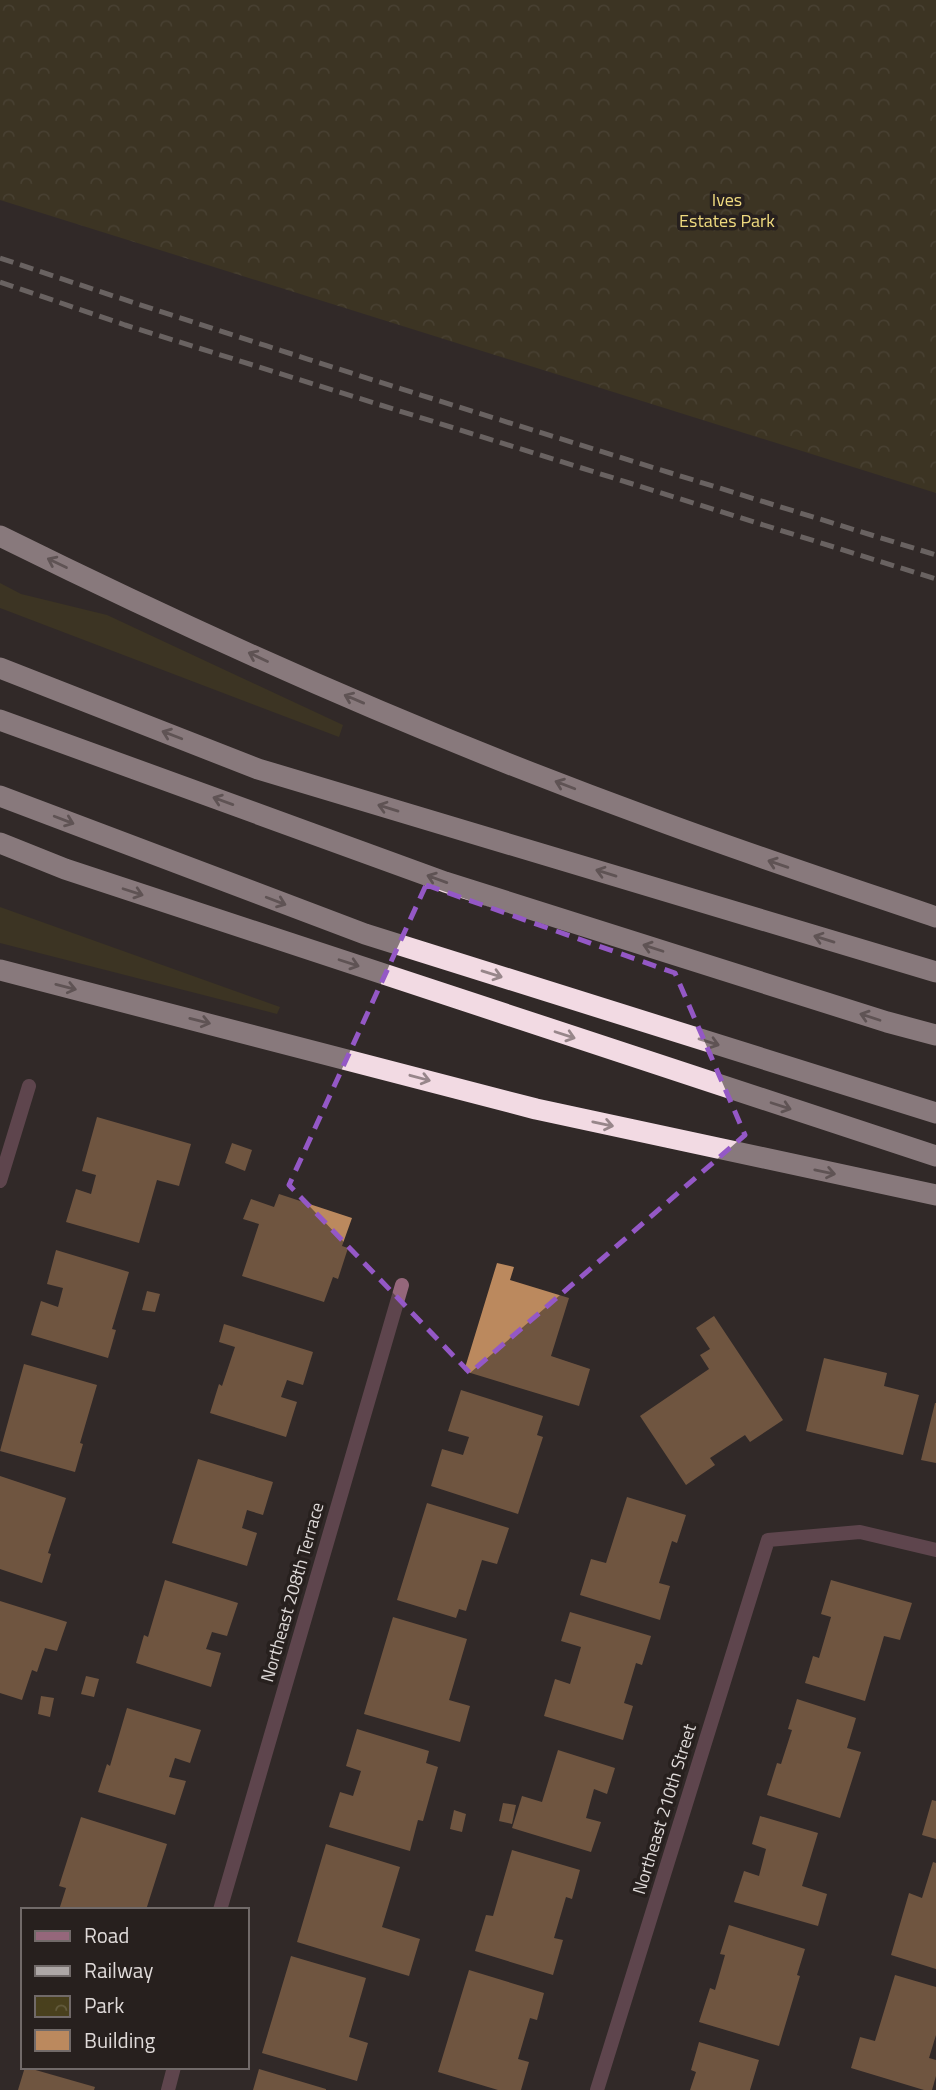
<svg xmlns="http://www.w3.org/2000/svg" width="936" height="2090" viewBox="0 0 936 2090" font-family="'Titillium Web',sans-serif">
	<style>
		.green { fill: #49401d }
		.park { fill: url(#park-crowns) }
		.building { fill: #bb895e }
		.lines { fill: none; stroke-linecap: round; stroke-linejoin: round }
		.street { stroke: #95677b; stroke-width: 14 }
		.highway { stroke: #f2dae3; stroke-width: 21 }
		.rail { stroke: #ada7a6; stroke-width: 5; stroke-dasharray: 14 7; stroke-linecap: butt }
		.oneway { stroke: #97868a }
		.marked { fill: none; stroke: #9458c6; stroke-width: 5; stroke-dasharray: 14 9; stroke-linejoin: round }
		.labels { text-anchor: middle; dominant-baseline: central; stroke-width: 7; stroke-linejoin: round; paint-order: stroke }
		.park-label { font-size: 18px; fill: #efda7f; stroke: #27201e }
		.street-label { font-size: 18px; fill: #dfdad9; stroke: #27201e }
	</style>
	<defs>
		<pattern id="park-crowns" width="20" height="18" patternUnits="userSpaceOnUse" patternTransform="scale(1.75)"><rect width="20" height="18" fill="#49401d"/><path d="M2 6a3 3 0 1 1 6 0M12 15a3 3 0 1 1 6 0" fill="none" stroke="#635b3d"/></pattern>
	</defs>
	<rect width="100%" height="100%" fill="#312928"/>
	<path class="green" d="M0 583 21 594 107 615 343 725 339 737 0 608Z
		M0 907 280 1007 277 1014 0 943Z"/>
	<path class="park" d="M0 0H936V493L0 200Z"/>
	<path class="building" d="M97 1117 191 1144 179 1186 157 1180 139 1243 66 1222 76 1189 91 1194 96 1175 82 1171Z
		M232 1143 252 1150 245 1171 225 1163Z
		M279 1194 352 1218 342 1246 348 1248 338 1279 333 1277 324 1302 242 1276 259 1224 243 1219 251 1199 274 1207Z
		M56 1250 129 1272 112 1329 116 1330 108 1358 31 1335 41 1301 58 1307 63 1288 47 1284Z
		M497 1263 514 1267 510 1280 569 1298 551 1356 590 1369 579 1406 464 1371Z
		M147 1291 160 1294 155 1312 142 1310Z
		M714 1316 783 1420 750 1442 745 1435 710 1458 715 1465 686 1485 640 1416 709 1369 700 1355 710 1349 696 1328Z
		M224 1324 313 1352 303 1385 287 1380 281 1397 297 1402 286 1437 210 1413 219 1384 222 1386 235 1347 219 1342Z
		M824 1358 887 1373 884 1386 919 1395 903 1455 806 1431Z
		M24 1364 97 1385 80 1443 83 1444 75 1472 0 1451Z
		M461 1390 543 1416 537 1435 543 1437 518 1514 431 1486 442 1449 463 1455 469 1437 448 1431Z
		M935 1403H936V1463L921 1460Z
		M198 1459 273 1482 263 1515 247 1510 242 1528 257 1533 247 1566 172 1543Z
		M0 1476 66 1498 48 1553 51 1554 42 1583 0 1569Z
		M627 1497 686 1515 677 1543 672 1541 659 1583 670 1586 660 1620 580 1595 591 1559 606 1563Z
		M427 1503 509 1528 497 1564 482 1560 466 1611 459 1609 456 1618 397 1600Z
		M165 1580 238 1603 227 1636 212 1632 206 1649 221 1653 211 1687 136 1663 144 1635 148 1637Z
		M831 1580 912 1603 900 1640 884 1636 865 1701 805 1683 813 1656 819 1658 831 1617 821 1614Z
		M0 1601 67 1622 57 1651 45 1648 37 1672 32 1670 22 1700 0 1693Z
		M570 1612 651 1636 642 1665 636 1663 624 1703 633 1706 623 1740 544 1716 555 1679 570 1684 581 1647 561 1641Z
		M393 1617 467 1639 449 1700 470 1706 460 1742 364 1714Z
		M86 1676 99 1679 94 1697 81 1694Z
		M41 1696 54 1698 50 1717 38 1714Z
		M797 1699 856 1718 847 1748 861 1752 840 1818 767 1795 777 1763 781 1764 792 1730 788 1729Z
		M127 1708 201 1730 190 1763 175 1758 169 1777 186 1781 175 1815 98 1792 107 1764 110 1766Z
		M357 1729 429 1751 426 1763 438 1767 423 1821 418 1820 410 1851 329 1827 340 1792 353 1796 361 1771 346 1766Z
		M558 1750 615 1768 607 1794 594 1789 586 1818 601 1822 591 1852 512 1828 522 1796 542 1802Z
		M932 1800 936 1801V1839L922 1835Z
		M503 1803 516 1805 512 1824 499 1821Z
		M454 1810 466 1814 462 1832 450 1829Z
		M760 1816 818 1833 802 1886 827 1894 818 1926 734 1902 744 1871 759 1876 766 1849 752 1844Z
		M81 1817 167 1844 146 1910H59L66 1888 59 1886Z
		M326 1844 400 1867 382 1927 420 1939 409 1976 297 1942Z
		M512 1850 580 1870 572 1899 566 1897 554 1938 563 1940 553 1975 475 1951 486 1915 493 1916Z
		M933 1862 936 1863V1969L891 1955 909 1893 922 1898Z
		M729 1925 805 1949 797 1975 800 1976 779 2046 699 2022 710 1988 715 1990 725 1955 720 1954Z
		M291 1956 366 1978 349 2037 368 2043 357 2081 262 2053Z
		M469 1970 544 1993 537 2020 530 2018 518 2059 529 2062 521 2090H498L438 2072Z
		M895 1975 936 1987V2035L929 2058 936 2060V2076L932 2090H924L851 2068 860 2037 875 2041Z
		M699 2042 759 2060 750 2090H690L696 2072 691 2070Z
		M25 2067 95 2087 94 2090H18Z
		M259 2069 326 2089V2090H253Z"/>
	<g class="lines">
		<path class="street" d="M0 1181 29 1086
			M220 1910 402 1285
			M168 2090 174 2067
			M597 2090 768 1540 860 1532 936 1550"/>
		<path class="highway" d="M0 536C210 640 426 736 646 816 742 852 839 884 936 917
			M0 668 258 769 936 972
			M0 720 445 882 887 1022 936 1035
			M0 796 365 934 936 1113
			M0 843 65 869 936 1156
			M0 970 536 1109 936 1195"/>
		<path class="rail" d="M0 258C310 363 623 458 936 555
			M0 282 125 325 936 579"/>
	</g>
	<defs><path id="oneway-shaft" d="M-6 0H5M1.5-3L5.5 0L1.5 3" fill="none" stroke-width="1.6" stroke-linecap="round" stroke-linejoin="round" transform="scale(1.75)"/></defs>
	<g class="oneway">
		<use href="#oneway-shaft" transform="translate(57 563) rotate(-154)"/>
		<use href="#oneway-shaft" transform="translate(258 657) rotate(-155)"/>
		<use href="#oneway-shaft" transform="translate(354 699) rotate(-157)"/>
		<use href="#oneway-shaft" transform="translate(172 735) rotate(-159)"/>
		<use href="#oneway-shaft" transform="translate(565 785) rotate(-159)"/>
		<use href="#oneway-shaft" transform="translate(223 801) rotate(-160)"/>
		<use href="#oneway-shaft" transform="translate(388 808) rotate(-163)"/>
		<use href="#oneway-shaft" transform="translate(64 820) rotate(21)"/>
		<use href="#oneway-shaft" transform="translate(778 864) rotate(-161)"/>
		<use href="#oneway-shaft" transform="translate(606 873) rotate(-163)"/>
		<use href="#oneway-shaft" transform="translate(437 879) rotate(-160)"/>
		<use href="#oneway-shaft" transform="translate(133 892) rotate(18)"/>
		<use href="#oneway-shaft" transform="translate(276 901) rotate(21)"/>
		<use href="#oneway-shaft" transform="translate(824 939) rotate(-163)"/>
		<use href="#oneway-shaft" transform="translate(653 948) rotate(-162)"/>
		<use href="#oneway-shaft" transform="translate(349 963) rotate(18)"/>
		<use href="#oneway-shaft" transform="translate(492 974) rotate(17)"/>
		<use href="#oneway-shaft" transform="translate(66 987) rotate(14)"/>
		<use href="#oneway-shaft" transform="translate(870 1017) rotate(-162)"/>
		<use href="#oneway-shaft" transform="translate(200 1021) rotate(14)"/>
		<use href="#oneway-shaft" transform="translate(565 1035) rotate(18)"/>
		<use href="#oneway-shaft" transform="translate(709 1042) rotate(17)"/>
		<use href="#oneway-shaft" transform="translate(420 1078) rotate(15)"/>
		<use href="#oneway-shaft" transform="translate(781 1106) rotate(18)"/>
		<use href="#oneway-shaft" transform="translate(603 1124) rotate(12)"/>
		<use href="#oneway-shaft" transform="translate(825 1172) rotate(12)"/>
	</g>
	<path d="M0 0H936V2090H0ZM426 885 675 973 745 1135 470 1373 289 1185Z" fill="#312928" fill-opacity=".55" fill-rule="evenodd"/>
	<path class="marked" d="M426 885 675 973 745 1135 470 1373 289 1185Z"/>
	<g class="labels">
		<g class="park-label">
			<text x="727" y="199">Ives<tspan x="727" dy="21">Estates Park</tspan></text>
		</g>
		<g class="street-label">
			<text transform="translate(292 1592) rotate(-74)">Northeast 208th Terrace</text>
			<text transform="translate(664 1809) rotate(-73)">Northeast 210th Street</text>
		</g>
	</g>
	<rect x="21" y="1908" width="228" height="161" fill="#27201e" stroke="#716a69" stroke-width="2"/>
	<rect x="35" y="1931" width="35" height="10" fill="#95677b" stroke="#716a69" stroke-width="2"/>
	<text x="84" y="1943" font-size="21" fill="#dfdad9">Road</text>
	<rect x="35" y="1966" width="35" height="10" fill="#ada7a6" stroke="#716a69" stroke-width="2"/>
	<text x="84" y="1978" font-size="21" fill="#dfdad9">Railway</text>
	<rect x="35" y="1996" width="35" height="21" fill="url(#park-crowns)" stroke="#716a69" stroke-width="2"/>
	<text x="84" y="2013" font-size="21" fill="#dfdad9">Park</text>
	<rect x="35" y="2030" width="35" height="21" fill="#bb895e" stroke="#716a69" stroke-width="2"/>
	<text x="84" y="2048" font-size="21" fill="#dfdad9">Building</text>
</svg>
